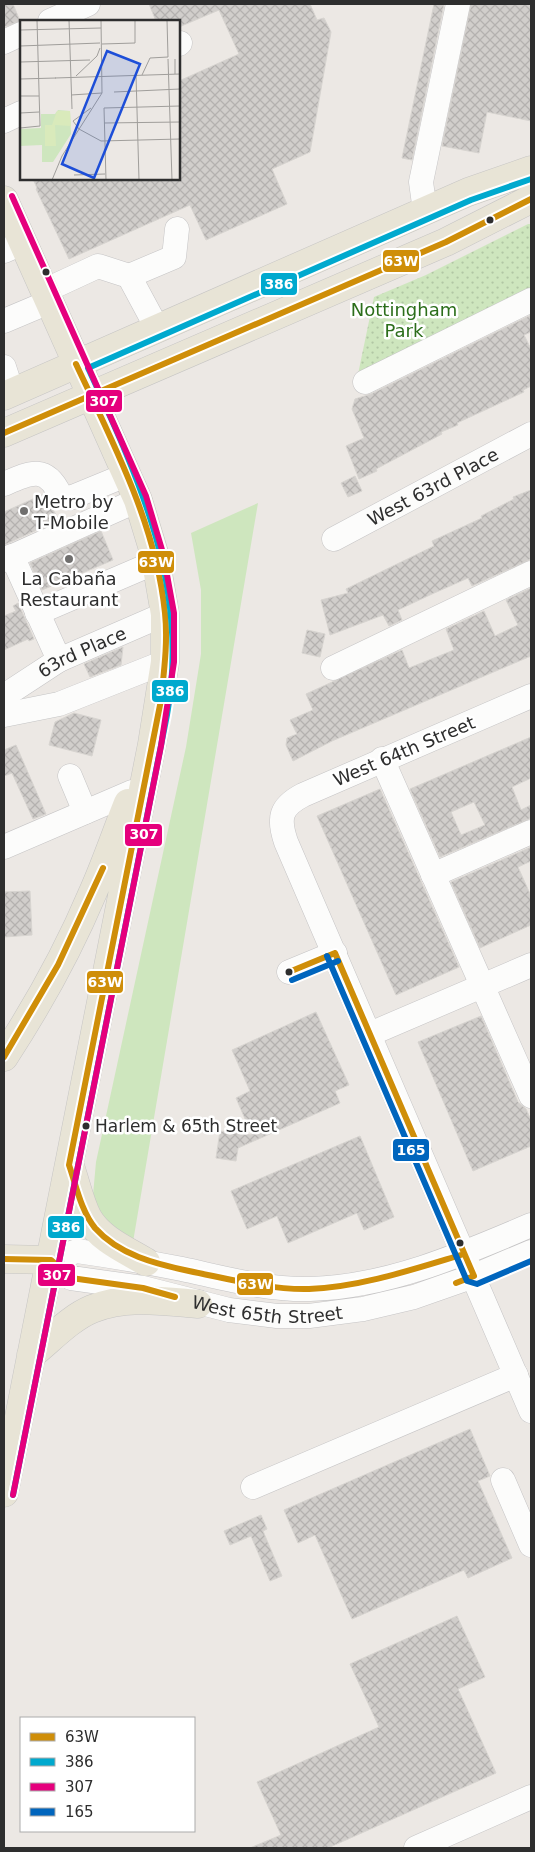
<svg xmlns="http://www.w3.org/2000/svg" width="535" height="1852" viewBox="0 0 535 1852" font-family="'DejaVu Sans',sans-serif">
	<style>
		.grass { fill: #cee6be }
		.park { fill: url(#park-dots) }
		.building { fill: url(#building-cross-hatch); stroke: #d7d4d0; fill-rule: evenodd }
		.lines { fill: none; stroke-linecap: round; stroke-linejoin: round }
		.minor-casing { stroke: #c5c4c5; stroke-width: 25 }
		.major-casing { stroke: #c6c5c4; stroke-width: 29 }
		.minor { stroke: #fcfcfb; stroke-width: 24 }
		.major { stroke: #e8e4d6; stroke-width: 28 }
		.bus-1-casing { stroke: #fff; stroke-width: 10 }
		.bus-2-casing { stroke: #fff; stroke-width: 10 }
		.bus-3-casing { stroke: #fff; stroke-width: 10 }
		.bus-4-casing { stroke: #fff; stroke-width: 10 }
		.bus-1 { stroke: #cf8e09; stroke-width: 6 }
		.bus-2 { stroke: #00a9ce; stroke-width: 6 }
		.bus-3 { stroke: #e5007d; stroke-width: 6 }
		.bus-4 { stroke: #0065bd; stroke-width: 6 }
		.bus-dot { fill: #2e2e2e; stroke: #fff; stroke-width: 2 }
		.poi-dot { fill: #706f6e; stroke: #fff; stroke-width: 2 }
		.labels { text-anchor: middle; dominant-baseline: central; stroke-width: 5; stroke-linejoin: round; paint-order: stroke }
		.bus-label { font-size: 17px; fill: #2e2e2e; stroke: #fff; text-anchor: start }
		.park-label { font-size: 18px; fill: #2c6e1b; stroke: #fff }
		.street-label { font-size: 18px; fill: #2e2e2e; stroke: #fff }
		.poi-label { font-size: 18px; fill: #2e2e2e; stroke: #fff; text-anchor: start }
		.inset-road { fill: none; stroke: #a09e9b; stroke-width: 1 }
		.view { fill: #1d4ed8; fill-opacity: 0.15; stroke: #1d4ed8; stroke-width: 2.5 }
		.inset-edge { fill: none; stroke: #2e2e2e; stroke-width: 2.5 }
		.line-badge { stroke: #fff; stroke-width: 2 }
		.badge-label { font-size: 14px; text-anchor: middle; font-weight: bold; fill: #fff }
	</style>
	<defs>
		<pattern id="park-dots" width="8" height="8" patternUnits="userSpaceOnUse" patternTransform="scale(1.25)"><rect width="8" height="8" fill="#cee6be"/><path d="M2 2h.1M6 6h.1" fill="none" stroke="#b1c6a4" stroke-width="1.8" stroke-linecap="round"/></pattern>
		<pattern id="building-cross-hatch" width="8" height="8" patternUnits="userSpaceOnUse" patternTransform="scale(1.25)"><rect width="8" height="8" fill="#d1cecb"/><path d="M0 0l8 8M0 8l8-8" fill="none" stroke="#b4b1af"/></pattern>
	</defs>
	<rect width="100%" height="100%" fill="#ece8e4"/>
	<path class="grass" d="M258 503 133 1242 109 1234 93 1195 96 1162 186 747 201 654V590L191 533Z"/>
	<path class="park" d="M528 224H531V295L357 379 374 297 426 275Z"/>
	<path class="building" d="M4 4H13L20 21 4 27Z
		M149 4H310L317 20 324 18 331 32 310 152 272 169 287 204 206 240 190 205 69 259 36 189 37 188 33 179H179V81L239 54 219 10 179 27V21H156Z
		M434 4H444L412 160 402 158Z
		M471 4H531V121L487 112 479 153 442 146Z
		M531 315V332L524 335 531 349V386L523 390 524 392 457 423 458 425 441 432 442 434 376 469 377 471 359 479 346 446 364 438 352 409 355 399 371 394Z
		M355 476 362 491 348 497 341 483Z
		M531 490V559L472 586 468 578 432 594 398 610 402 620 389 626 383 615 330 635 321 600 348 593 346 589 434 546 432 541 482 518 481 516 514 499 513 497Z
		M44 494 59 520 4 545V512Z
		M101 531 113 560 42 590 30 563Z
		M531 588V656L332 741 293 761 286 745 287 738 297 734 290 720 313 710 306 694 402 650 409 668 454 650 446 629 484 611 495 636 518 625 506 600Z
		M18 603 34 639 29 641 28 639 4 650V616L16 611 13 606Z
		M307 630 325 634 320 657 302 653Z
		M123 647 121 665 90 677 84 664Z
		M74 713 101 720 92 756 49 745 55 722Z
		M531 737V778L512 787 521 810 531 805V818L440 857 410 789ZM474 802 485 825 461 835 451 812Z
		M16 745 46 814 33 819 12 773 4 776V750Z
		M380 789 459 967 396 995 317 816Z
		M531 847V861L518 867 531 896V925L480 948 451 882Z
		M30 891 32 935 4 937V892Z
		M316 1012 349 1085 335 1091 340 1103 238 1148 236 1161 216 1158 220 1131 252 1135 236 1098 250 1091 232 1050Z
		M481 1016 518 1102 526 1109 531 1120V1146L473 1171 418 1042Z
		M360 1136 394 1217 364 1230 357 1213 288 1243 277 1216 247 1229 231 1191Z
		M470 1429 490 1476 478 1481 512 1558 468 1578 464 1570 352 1619 315 1535 298 1543 284 1510Z
		M261 1515 267 1529 263 1531 282 1576 270 1581 251 1536 230 1545 224 1531Z
		M457 1616 485 1677 458 1689 496 1773 328 1848H250L281 1835 257 1782 379 1727 350 1664Z"/>
	<g class="lines">
		<defs>
			<g id="minor">
				<path d="M50 21 88 4"/>
				<path d="M4 42 21 34"/>
				<path d="M179 44 180 43"/>
				<path d="M4 121 21 113"/>
				<path d="M425 211 421 182 458 4"/>
				<path d="M4 251 22 243"/>
				<path d="M129 276 174 257 177 229"/>
				<path d="M44 291 98 266 129 276 157 328"/>
				<path d="M4 321 49 302"/>
				<path d="M4 367 12 392"/>
				<path d="M365 382 531 300"/>
				<path d="M4 484C29 473 46 464 60 495L70 498 126 475"/>
				<path id="s1" d="M334 539 531 434"/>
				<path d="M12 556 59 660"/>
				<path d="M4 560 138 500"/>
				<path d="M37 613 156 562"/>
				<path d="M333 668 531 573"/>
				<path id="s2" d="M4 696 59 660 165 614"/>
				<path d="M531 696 303 795C280 807 278 818 286 842L531 1411"/>
				<path d="M4 715 59 704 165 662"/>
				<path d="M382 759 531 1096"/>
				<path d="M70 776 85 812"/>
				<path d="M4 847 132 792"/>
				<path d="M433 875 531 832"/>
				<path d="M289 972 335 953"/>
				<path d="M370 1034 531 965"/>
				<path id="s3" d="M531 1225C461 1255 387 1287 310 1289 266 1290 224 1278 182 1269 147 1262 112 1256 77 1251L51 1260 71 1278 143 1288 229 1310 277 1316H309L363 1309 414 1297 474 1276 531 1252"/>
				<path d="M503 1480 531 1545"/>
				<path d="M253 1487 516 1375"/>
				<path d="M416 1848 531 1797"/>
			</g>
			<path id="major" d="M4 200 138 500 155 556 165 614V662L152 744 4 1493
				M4 396 468 192 531 170
				M4 433 446 242 531 199
				M4 1057C38 1005 69 949 93 892 106 863 116 833 128 803
				M70 1166C76 1183 80 1203 88 1218 100 1239 126 1250 146 1262
				M4 1259 51 1260
				M31 1355C50 1340 70 1318 92 1309 126 1295 163 1301 198 1304"/>
		</defs>
		<use href="#minor" class="minor-casing"/>
		<use href="#major" class="major-casing"/>
		<use href="#minor" class="minor"/>
		<use href="#major" class="major"/>
		<defs>
			<path id="bus-1" d="M76 364C113 443 156 524 165 613 168 642 164 671 161 700L69 1165C76 1185 81 1211 95 1228 119 1255 156 1264 189 1271 229 1279 269 1290 309 1289 361 1287 414 1269 464 1254
				M4 433 446 242 531 199
				M335 953 474 1276 456 1283
				M289 972 335 953
				M4 1057 58 965 103 868
				M4 1259 51 1260 71 1278 143 1288 175 1297"/>
			<path id="bus-2" d="M13 1495 167 715C190 588 140 481 88 368L471 200 531 179"/>
			<path id="bus-3" d="M12 196 146 496 163 553 174 613V662L161 746 13 1495"/>
			<path id="bus-4" d="M327 956 467 1281 477 1284 531 1261
				M292 980 338 961"/>
		</defs>
		<use href="#bus-1" class="bus-1-casing"/>
		<use href="#bus-2" class="bus-2-casing"/>
		<use href="#bus-3" class="bus-3-casing"/>
		<use href="#bus-4" class="bus-4-casing"/>
		<use href="#bus-1" class="bus-1"/>
		<use href="#bus-2" class="bus-2"/>
		<use href="#bus-3" class="bus-3"/>
		<use href="#bus-4" class="bus-4"/>
	</g>
	<g class="bus-dot">
		<circle cx="490" cy="220" r="4.5"/>
		<circle cx="46" cy="272" r="4.5"/>
		<circle cx="289" cy="972" r="4.5"/>
		<circle cx="86" cy="1126" r="4.5"/>
		<circle cx="460" cy="1243" r="4.5"/>
	</g>
	<g class="poi-dot">
		<circle cx="24" cy="511" r="5"/>
		<circle cx="69" cy="559" r="5"/>
	</g>
	<g class="labels">
		<g class="bus-label">
			<text x="95" y="1126">Harlem &amp; 65th Street</text>
		</g>
		<g class="park-label">
			<text x="404" y="309">Nottingham<tspan x="404" dy="21">Park</tspan></text>
		</g>
		<g class="street-label">
			<text stroke="none"><textPath href="#s1" startOffset="112">West 63rd Place</textPath></text>
			<text stroke="none"><textPath href="#s2" startOffset="90">63rd Place</textPath></text>
			<text transform="translate(404 751) rotate(-23)">West 64th Street</text>
			<text stroke="none"><textPath href="#s3" startOffset="722">West 65th Street</textPath></text>
		</g>
		<g class="poi-label">
			<text x="34" y="501">Metro by<tspan x="34" dy="21">T-Mobile</tspan></text>
			<text x="69" y="578" text-anchor="middle">La Cabaña<tspan x="69" dy="21">Restaurant</tspan></text>
		</g>
	</g>
	<g transform="translate(20 20)">
		<rect width="160" height="160" fill="#ece8e4"/>
		<path d="M38 90 50 91 51 114 33 142H22V125L0 126V109L21 108V94H35Z" fill="#cee6be"/>
		<path d="M37 91H50L51 106 35 105 36 126H25V105H32Z" fill="#d9eabb"/>
		<path class="inset-road" d="M49 0 52 89M0 10 81 8M82 24 115 23V0M0 26 80 23M148 39 152 160M155 39V54M0 42 70 40M116 55 119 160M122 55 130 38 148 37 147 0M56 56 77 36 80 28M35 58 160 54M0 59 36 58M94 72 160 69M51 75 82 73M0 76H19M0 93 19 92M84 103 160 102M0 108 20 106 17 0M59 109 81 121 160 119M59 109 53 101 71 88M54 155 85 154M32 160 42 136 82 73 81 0M86 160 84 88 160 86"/>
		<path class="view" d="M87 31 120 44 74 158 42 144Z"/>
		<rect width="160" height="160" class="inset-edge"/>
	</g>
	<g class="line-badge">
		<rect x="382" y="249" width="38" height="24" rx="5" fill="#cf8e09"/>
		<rect x="260" y="272" width="38" height="24" rx="5" fill="#00a9ce"/>
		<rect x="85" y="389" width="38" height="24" rx="5" fill="#e5007d"/>
		<rect x="137" y="550" width="38" height="24" rx="5" fill="#cf8e09"/>
		<rect x="151" y="679" width="38" height="24" rx="5" fill="#00a9ce"/>
		<rect x="124" y="823" width="39" height="24" rx="5" fill="#e5007d"/>
		<rect x="86" y="970" width="38" height="24" rx="5" fill="#cf8e09"/>
		<rect x="392" y="1138" width="38" height="24" rx="5" fill="#0065bd"/>
		<rect x="47" y="1215" width="38" height="24" rx="5" fill="#00a9ce"/>
		<rect x="37" y="1263" width="39" height="24" rx="5" fill="#e5007d"/>
		<rect x="236" y="1272" width="38" height="24" rx="5" fill="#cf8e09"/>
	</g>
	<g class="badge-label">
		<text x="401" y="266">63W</text>
		<text x="279" y="289">386</text>
		<text x="104" y="406">307</text>
		<text x="156" y="567">63W</text>
		<text x="170" y="696">386</text>
		<text x="144" y="839">307</text>
		<text x="105" y="987">63W</text>
		<text x="411" y="1155">165</text>
		<text x="66" y="1232">386</text>
		<text x="57" y="1280">307</text>
		<text x="255" y="1289">63W</text>
	</g>
	<rect width="535" height="1852" fill="none" stroke="#2e2e2e" stroke-width="10"/>
	<rect x="20" y="1717" width="175" height="115" fill="#ffffff" stroke="#ababab"/>
	<rect x="30" y="1733" width="25" height="8" fill="#cf8e09" stroke="#ababab"/>
	<text x="65" y="1742" font-size="15" fill="#2e2e2e">63W</text>
	<rect x="30" y="1758" width="25" height="8" fill="#00a9ce" stroke="#ababab"/>
	<text x="65" y="1767" font-size="15" fill="#2e2e2e">386</text>
	<rect x="30" y="1783" width="25" height="8" fill="#e5007d" stroke="#ababab"/>
	<text x="65" y="1792" font-size="15" fill="#2e2e2e">307</text>
	<rect x="30" y="1808" width="25" height="8" fill="#0065bd" stroke="#ababab"/>
	<text x="65" y="1817" font-size="15" fill="#2e2e2e">165</text>
</svg>
